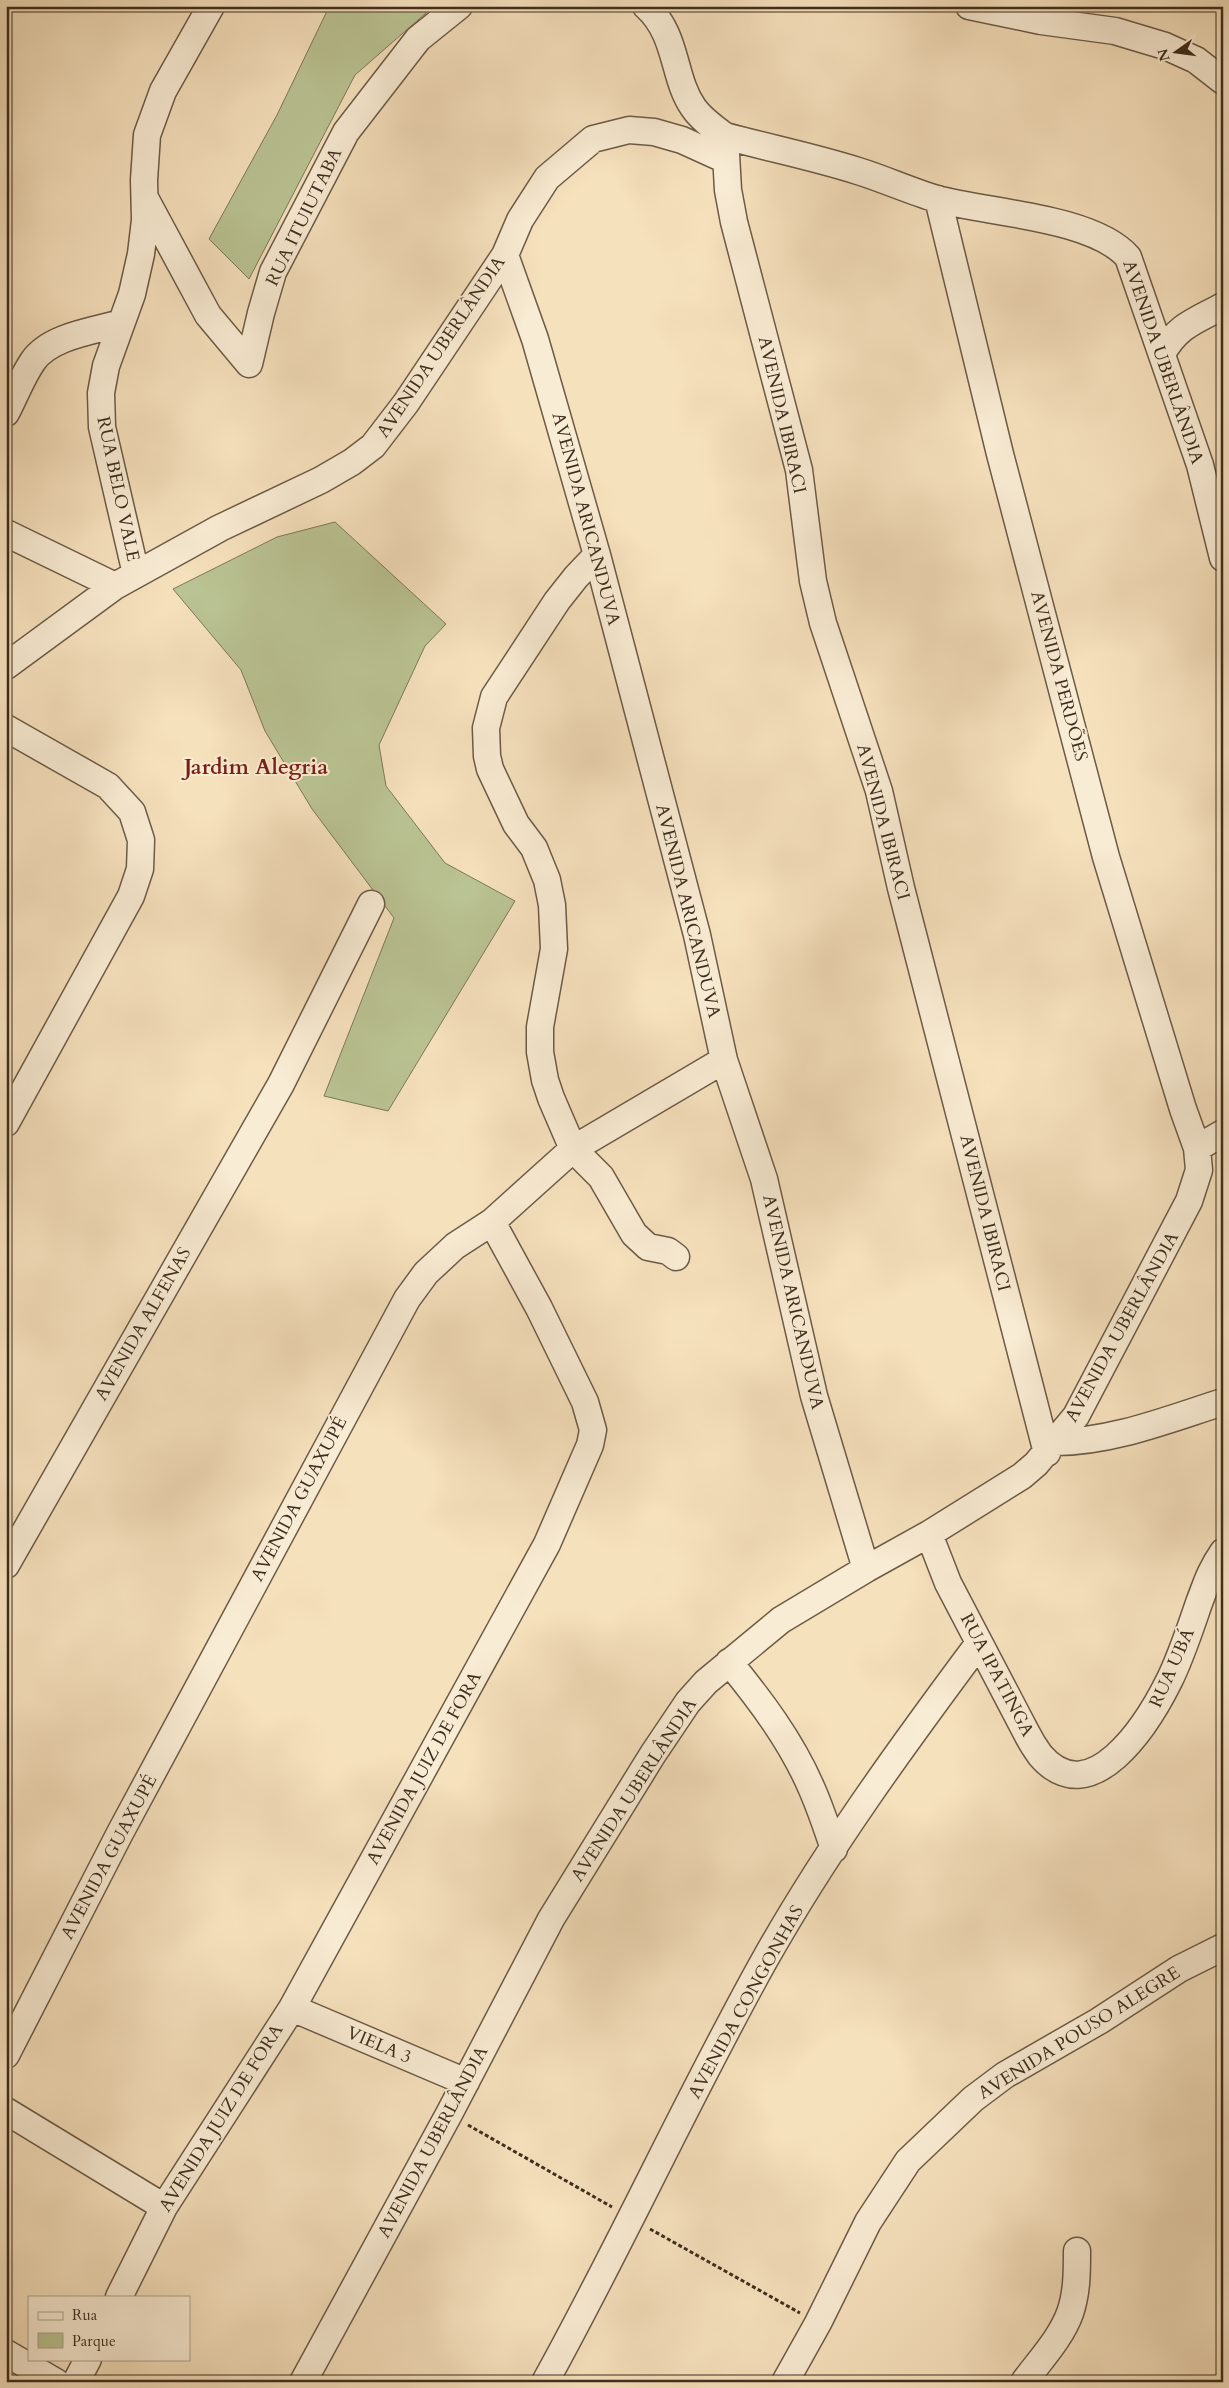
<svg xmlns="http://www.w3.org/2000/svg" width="1229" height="2388" viewBox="0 0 1229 2388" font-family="Cardo,serif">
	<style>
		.green { fill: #bac393; stroke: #7c7859 }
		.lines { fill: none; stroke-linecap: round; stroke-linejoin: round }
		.minor-casing { stroke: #6c5b46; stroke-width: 29 }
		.path { stroke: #3e2e1f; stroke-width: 3; stroke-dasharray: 4 2.5; stroke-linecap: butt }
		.minor { stroke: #f9ecd4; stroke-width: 26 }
		.labels { text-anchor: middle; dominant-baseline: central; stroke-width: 4; stroke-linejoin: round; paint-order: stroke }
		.street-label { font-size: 18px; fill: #3e2e1f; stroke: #f9ecd4 }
		.district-label { font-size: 22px; font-weight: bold; fill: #7a1f14; stroke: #f9ecd4 }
	</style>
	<rect width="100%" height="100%" fill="#f6e1bd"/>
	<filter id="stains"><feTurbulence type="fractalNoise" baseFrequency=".004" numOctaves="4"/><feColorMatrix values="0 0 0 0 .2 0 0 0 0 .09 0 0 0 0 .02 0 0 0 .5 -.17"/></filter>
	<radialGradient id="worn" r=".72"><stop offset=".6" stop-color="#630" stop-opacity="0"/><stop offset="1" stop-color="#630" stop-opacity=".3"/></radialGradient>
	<path class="green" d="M337 6H434L355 75 249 279 209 239 277 115 327 11Z
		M335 522 446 624 425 646 379 745 386 786 445 863 515 901 388 1111 324 1096 394 918 312 809 265 731 241 670 173 589 277 537Z"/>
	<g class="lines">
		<defs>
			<path id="minor" d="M646 6C678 35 672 76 693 107 701 119 714 128 725 136L728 190 734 222 799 470 813 581 823 623 879 791 901 888 1047 1453
				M969 6 1041 21 1115 31 1165 46 1196 60 1223 81
				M725 136C769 148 814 157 858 171 884 179 910 191 937 199 988 213 1093 217 1128 257L1200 465 1223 558
				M145 198 208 315 249 364 261 313 273 272 346 132 418 39 459 6
				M938 199 1000 454 1106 857 1183 1109 1197 1148
				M505 255 535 339 597 555 697 935 724 1060 764 1179 814 1396 866 1569
				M1162 354C1177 326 1195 321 1223 306
				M6 413C15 396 22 377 33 361 50 336 94 331 121 323
				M6 533 115 586
				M597 555 576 577 557 601 494 697 486 728 487 756 490 769 516 824 534 848 547 880 552 905 554 949 540 1027V1052L545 1080 551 1098 573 1149 601 1177 634 1234 648 1247 668 1251 676 1257
				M136 574 102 427 101 393 106 366 132 294 141 254 145 220 144 180 147 135 163 91 211 6
				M6 666 115 586 220 528 321 480 352 462 373 446 406 403 505 255 520 220 547 178 593 139 629 130 654 132 682 140 726 160
				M6 728 108 786 132 812 141 840 140 869 131 896 6 1123
				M1056 1442C1112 1442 1169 1419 1223 1402
				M929 1534 948 1583 1026 1732C1030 1740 1035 1748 1040 1755 1091 1815 1148 1723 1169 1681 1181 1657 1190 1629 1199 1603 1207 1582 1210 1571 1223 1552
				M6 1565 281 1084 371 904
				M729 1662C761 1701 791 1741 811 1787 820 1807 827 1828 834 1849
				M292 2008 466 2082
				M6 2055 120 1833 407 1299 426 1273 455 1246 492 1222 573 1149 724 1060
				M6 2111 164 2207
				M119 2297 164 2207 292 2008 547 1544 590 1445 593 1430 585 1402 539 1308 492 1222
				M6 2353 56 2382
				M76 2382 88 2359
				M303 2382 449 2114 551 1919 653 1754 688 1702 706 1682 781 1620 866 1569 929 1534 1022 1476 1036 1464 1076 1416 1189 1201 1199 1170 1197 1148 1223 1133
				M545 2382C622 2243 687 2099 764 1961 827 1849 903 1745 979 1643
				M785 2382 818 2323 868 2222 908 2161 973 2099 1005 2075 1099 2021 1179 1969 1223 1947
				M1024 2382C1040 2360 1061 2338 1070 2313 1077 2293 1077 2272 1077 2251"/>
		</defs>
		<use href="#minor" class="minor-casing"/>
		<path class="path" d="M468 2125 612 2207
			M650 2229 800 2313"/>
		<use href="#minor" class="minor"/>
	</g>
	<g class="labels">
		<g class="street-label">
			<text transform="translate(304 217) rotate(-64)">RUA ITUIUTABA</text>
			<text transform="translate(441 347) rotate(-56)">AVENIDA UBERLÂNDIA</text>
			<text transform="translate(1163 362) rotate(71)">AVENIDA UBERLÂNDIA</text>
			<text transform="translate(782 415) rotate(77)">AVENIDA IBIRACI</text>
			<text transform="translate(118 489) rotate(78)">RUA BELO VALE</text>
			<text transform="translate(586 519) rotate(75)">AVENIDA ARICANDUVA</text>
			<text transform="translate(1059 676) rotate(75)">AVENIDA PERDÕES</text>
			<text transform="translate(883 822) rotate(75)">AVENIDA IBIRACI</text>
			<text transform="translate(688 911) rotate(76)">AVENIDA ARICANDUVA</text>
			<text transform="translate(985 1213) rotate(76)">AVENIDA IBIRACI</text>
			<text transform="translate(793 1302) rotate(77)">AVENIDA ARICANDUVA</text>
			<text transform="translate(143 1324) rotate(-60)">AVENIDA ALFENAS</text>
			<text transform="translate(1122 1327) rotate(-61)">AVENIDA UBERLÂNDIA</text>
			<text transform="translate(299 1499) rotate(-62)">AVENIDA GUAXUPÉ</text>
			<text transform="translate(1172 1668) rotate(-66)">RUA UBÁ</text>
			<text transform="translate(997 1675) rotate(62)">RUA IPATINGA</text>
			<text transform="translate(424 1768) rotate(-61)">AVENIDA JUIZ DE FORA</text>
			<text transform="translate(634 1790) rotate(-57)">AVENIDA UBERLÂNDIA</text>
			<text transform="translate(109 1857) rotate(-62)">AVENIDA GUAXUPÉ</text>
			<text transform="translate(746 2002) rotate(-61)">AVENIDA CONGONHAS</text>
			<text transform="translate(1079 2033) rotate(-32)">AVENIDA POUSO ALEGRE</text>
			<text transform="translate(379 2045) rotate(23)">VIELA 3</text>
			<text transform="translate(221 2118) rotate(-58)">AVENIDA JUIZ DE FORA</text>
			<text transform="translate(433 2142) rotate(-62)">AVENIDA UBERLÂNDIA</text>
		</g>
		<g class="district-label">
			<text x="256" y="767">Jardim Alegria</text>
		</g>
	</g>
	<rect width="1229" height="2388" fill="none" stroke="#f6e1bd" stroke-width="25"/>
	<rect x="8" y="8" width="1214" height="2373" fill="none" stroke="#3e2e1f" stroke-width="2.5"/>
	<rect x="12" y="12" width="1204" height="2363" fill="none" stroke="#3e2e1f"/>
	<rect x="28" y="2296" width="162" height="65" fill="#f9ecd4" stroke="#aea08c"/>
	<rect x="38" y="2312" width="25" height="8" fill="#f9ecd4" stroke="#aea08c"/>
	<text x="72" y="2320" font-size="15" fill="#3e2e1f">Rua</text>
	<rect x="38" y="2333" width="25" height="15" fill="#bac393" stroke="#aea08c"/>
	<text x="72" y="2346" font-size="15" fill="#3e2e1f">Parque</text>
	<g transform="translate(1176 52) rotate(256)" stroke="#f9ecd4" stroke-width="4" paint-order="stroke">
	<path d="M0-4L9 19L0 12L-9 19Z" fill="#3e2e1f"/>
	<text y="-8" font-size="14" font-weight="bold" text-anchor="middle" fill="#3e2e1f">N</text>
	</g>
	<rect width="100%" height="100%" filter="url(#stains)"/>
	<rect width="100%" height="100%" fill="url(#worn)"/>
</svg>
